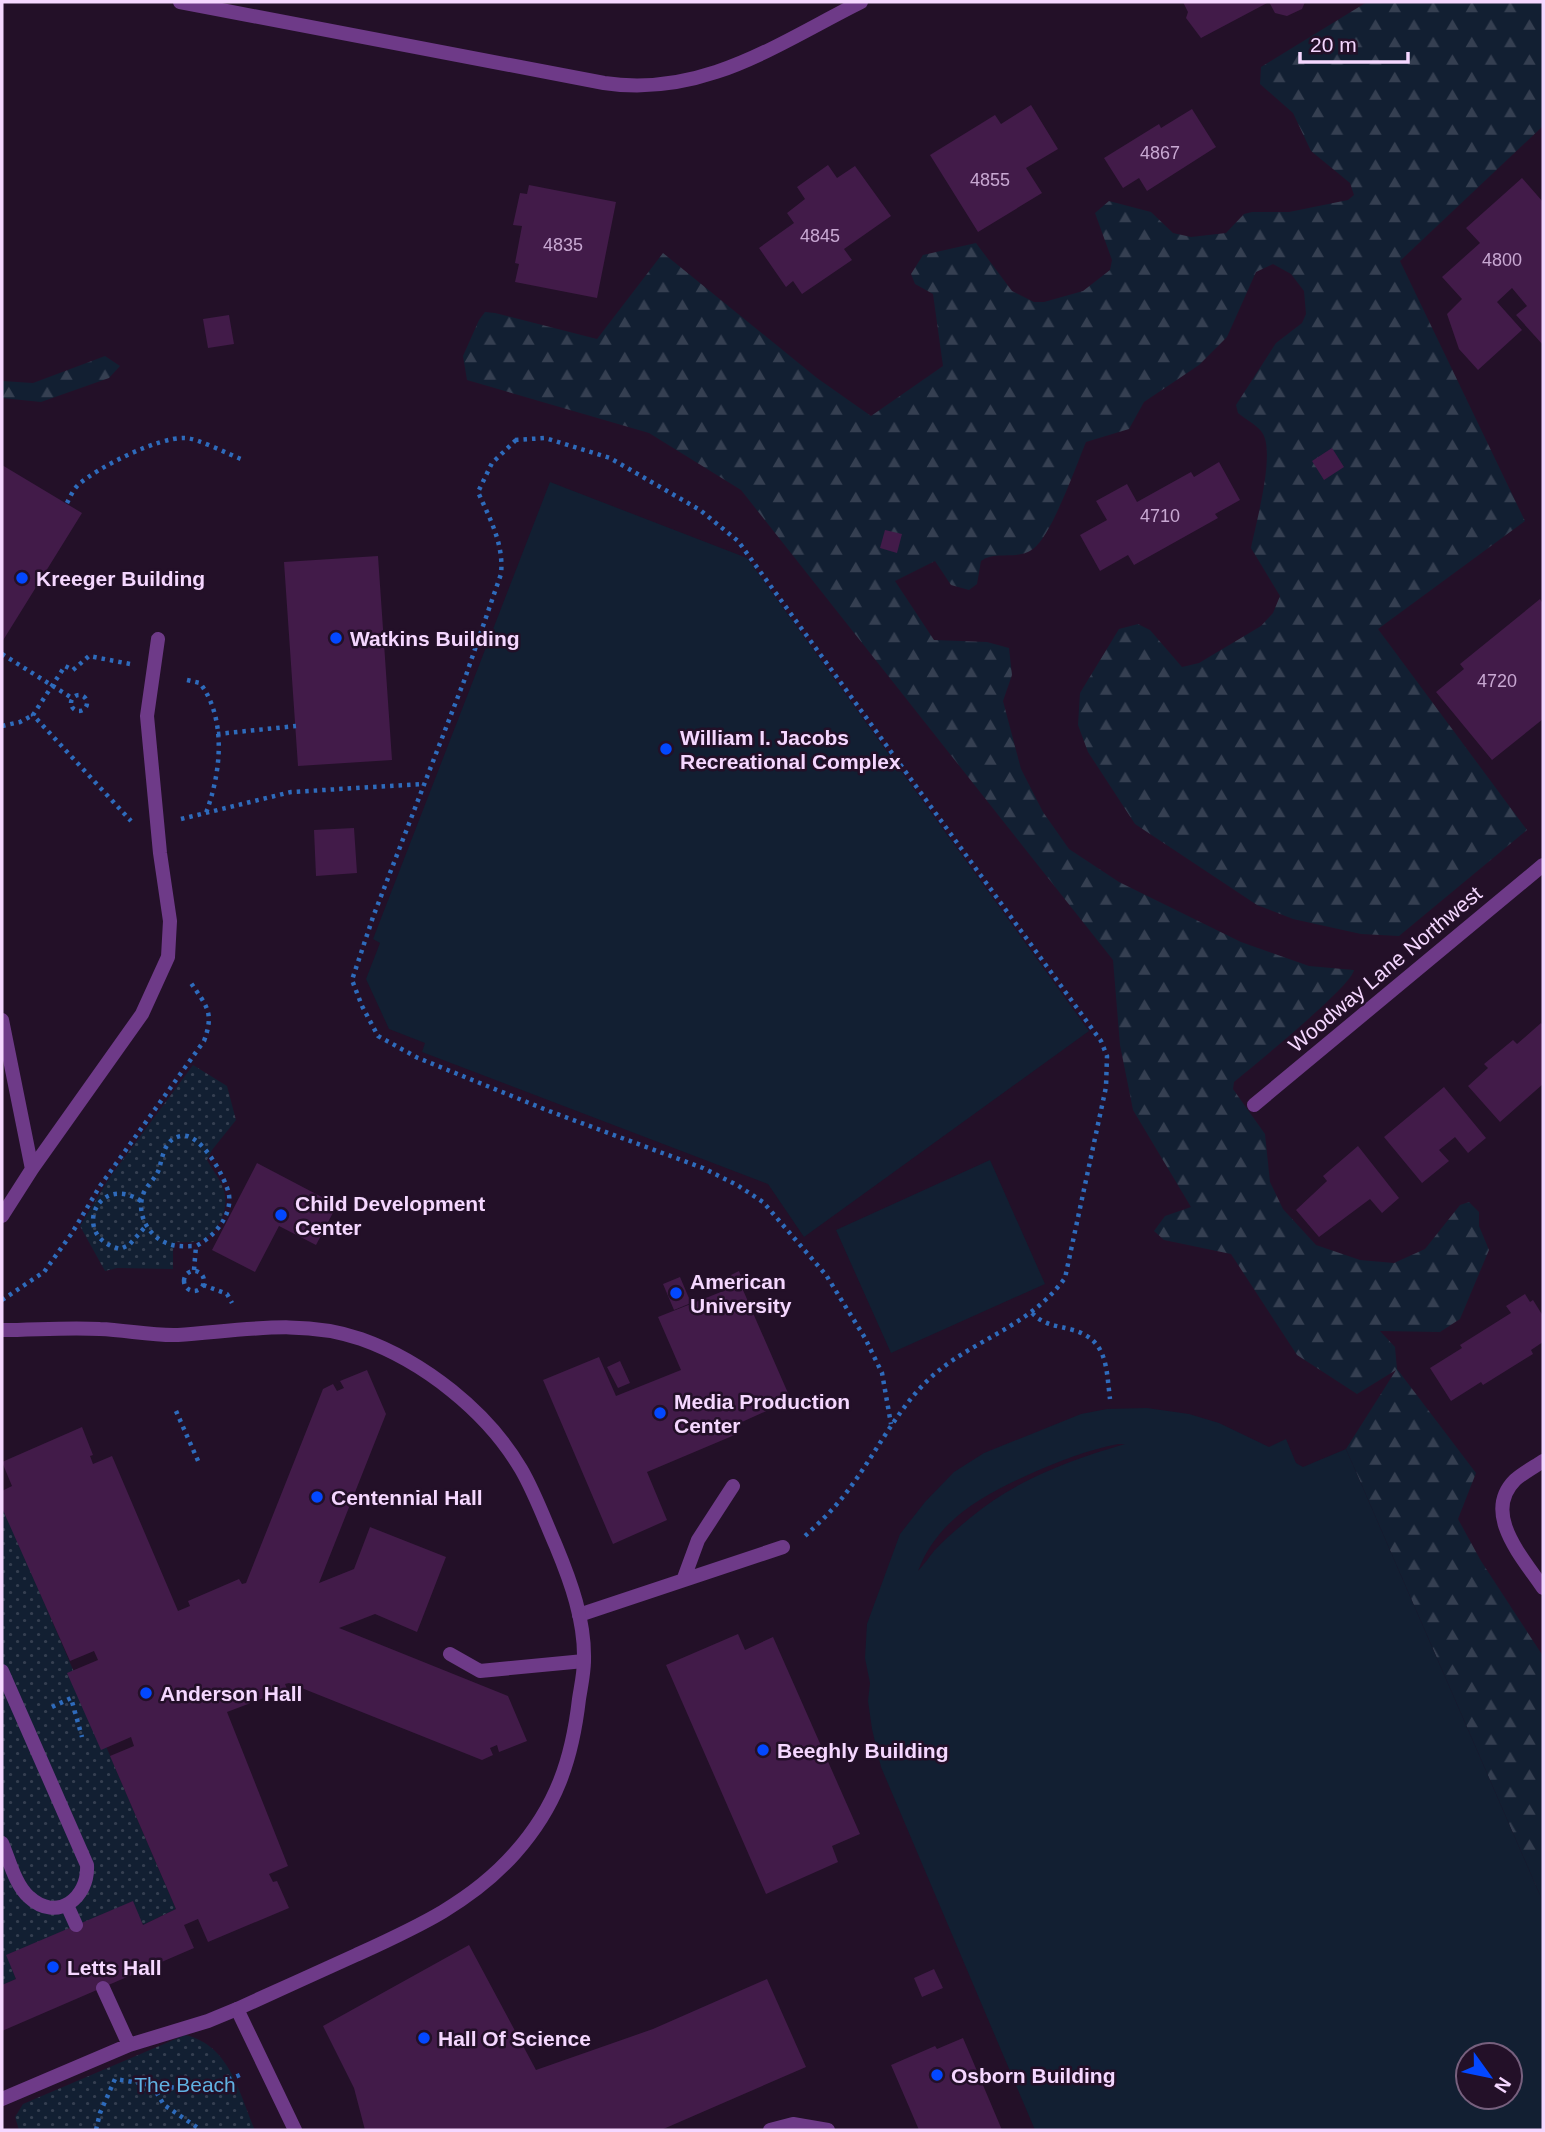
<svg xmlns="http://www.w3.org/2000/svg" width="1545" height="2132" viewBox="0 0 1545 2132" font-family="Helvetica,sans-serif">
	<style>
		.grass { fill: url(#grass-dots) }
		.forest { fill: url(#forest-firs) }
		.pitch { fill: #121f32; fill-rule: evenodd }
		.building { fill: #421b49 }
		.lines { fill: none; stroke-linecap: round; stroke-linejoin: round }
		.path { stroke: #2e6bbc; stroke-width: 4.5; stroke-dasharray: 3.5 5; stroke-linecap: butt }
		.service { stroke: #6e3a88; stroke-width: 14 }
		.minor { stroke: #6e3a88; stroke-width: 14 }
		.poi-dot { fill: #0348ff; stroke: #231028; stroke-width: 2.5 }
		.labels { text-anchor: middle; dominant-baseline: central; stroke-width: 5; stroke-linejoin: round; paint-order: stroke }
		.number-label { font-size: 18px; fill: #c8a8d2 }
		.poi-label { font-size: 21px; font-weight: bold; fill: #f5d7ff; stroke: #231028; text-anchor: start }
		.street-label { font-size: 21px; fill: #f5d7ff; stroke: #231028 }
		.park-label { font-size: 21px; fill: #60b1e2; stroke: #231028 }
	</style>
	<defs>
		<pattern id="grass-dots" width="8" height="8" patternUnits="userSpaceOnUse" patternTransform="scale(1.75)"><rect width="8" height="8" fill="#121f32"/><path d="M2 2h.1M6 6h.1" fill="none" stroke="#353f51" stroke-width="1.8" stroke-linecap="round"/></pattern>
		<pattern id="forest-firs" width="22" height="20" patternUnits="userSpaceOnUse" patternTransform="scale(1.75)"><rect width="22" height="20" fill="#121f32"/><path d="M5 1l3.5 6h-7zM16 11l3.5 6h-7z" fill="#353f51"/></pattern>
	</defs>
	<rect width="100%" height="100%" fill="#231028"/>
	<path class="grass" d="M193 1065 227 1086 236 1120 212 1150 207 1160C213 1171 223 1182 225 1195 228 1213 216 1236 199 1241 192 1243 183 1242 176 1242L173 1250V1269L117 1268 105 1271 80 1226 110 1177Z
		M3 1507 176 1909 143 1925 132 1902 7 1955 16 1979 2 1985Z
		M185 2035C230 2045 239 2093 255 2130H19L15 2117 23 2104Z"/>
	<path class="forest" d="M1367 2H1543V126L1400 261 1525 521 1378 629 1527 830 1399 936 1361 934 1293 919 1257 905 1135 824 1088 752 1078 725 1080 693 1119 629 1138 624 1150 630 1182 667 1199 663 1261 626 1273 613 1280 596 1251 548C1256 523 1275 455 1263 434 1259 426 1245 419 1238 413L1236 405 1276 343 1302 323 1306 314 1304 291 1291 274 1273 264 1256 272 1227 337 1199 365 1144 402 1129 429 1086 442C1076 466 1052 535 1033 549 1017 561 995 550 981 561L977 584 969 590 951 585 935 561 895 581 934 640 987 642 1009 648 1012 675 1003 701 1021 769 1043 812 1069 849 1119 882 1241 942 1309 966 1354 970C1351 987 1253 1066 1234 1082L1233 1089 1265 1134 1270 1182 1283 1209 1316 1245 1360 1260 1394 1263 1425 1249 1460 1205 1469 1202 1479 1212V1226L1489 1250 1460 1319 1440 1332 1380 1331 1395 1347 1397 1369 1476 1473 1458 1519 1481 1561 1543 1656V1902L1346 1449 1396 1370 1357 1394 1297 1355 1231 1254 1164 1240 1154 1231 1165 1216 1191 1207 1133 1110 1120 1045 1113 960 741 490 649 433 467 380 463 356 479 320 485 312 495 313 597 339 663 253 817 378 871 416 943 366 933 294 915 284 911 274 923 255 976 243 1012 291 1034 302H1044L1083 291 1110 270 1112 260 1095 213 1109 201 1151 212 1173 233 1191 237 1226 233 1244 214 1252 212H1289L1348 200 1354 195 1350 183 1311 151 1293 113 1260 84 1261 67Z
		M105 356 120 366 109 378 41 402 2 398V381L33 383Z"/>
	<path class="pitch" d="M550 482 747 558 1089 1031 804 1237 768 1184 422 1052 425 1043 389 1029 366 979 380 943 373 939Z
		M990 1160 1045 1284 891 1353 836 1230Z
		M1147 1408 1189 1414 1219 1423 1269 1447 1286 1439 1296 1463 1303 1467 1346 1449 1543 1902V2130H1035L881 1767 872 1729 868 1701 870 1683 865 1658 867 1624 900 1534 925 1502 954 1472 984 1453 1081 1414 1107 1409ZM1118 1444H1125C1070 1460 1015 1480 970 1518 958 1528 945 1539 934 1551 929 1557 923 1566 918 1571 938 1519 982 1496 1030 1474 1059 1461 1087 1450 1118 1444ZM1468 2055H1510V2097H1468Z"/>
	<path class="building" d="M1183 2H1305L1302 9 1287 16 1275 13 1269 2 1201 38 1186 18 1188 12Z
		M1031 105 1058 149 1026 168 1042 193 978 232 930 155 995 115 1001 124Z
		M1192 109 1216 147 1147 191 1139 178 1123 188 1104 158 1159 124 1161 128Z
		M828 165 837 178 855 166 891 216 844 249 852 260 802 294 793 281 786 287 759 248 794 223 787 213 805 199 797 187Z
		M1522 178 1543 202V345L1516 315 1527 306 1512 288 1497 302 1522 330 1478 370 1459 349 1447 314 1462 299 1442 277 1480 243 1466 228Z
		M529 185 616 202 597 298 515 282 519 264 515 263 522 226 513 225 520 193 527 194Z
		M229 315 234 344 208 348 203 319Z
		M1332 448 1344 467 1324 480 1312 461Z
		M1219 462 1240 500 1215 514 1218 518 1134 565 1128 555 1100 571 1080 535 1107 520 1096 501 1127 484 1137 502 1191 472 1194 477Z
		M2 465 82 513 2 642Z
		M885 530 902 534 897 553 880 548Z
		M378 556 392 760 298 766 284 562Z
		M1540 599 1543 604V719L1492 760 1436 692 1464 669 1460 664Z
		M354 828 357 873 316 876 314 830Z
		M1541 1023 1543 1026V1084L1500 1122 1468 1086 1488 1068 1484 1064 1513 1040 1517 1044Z
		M1444 1087 1486 1138 1468 1153 1455 1137 1439 1150 1449 1161 1422 1183 1384 1137Z
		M1358 1146 1399 1198 1382 1213 1370 1199 1319 1237 1296 1210 1327 1181 1323 1176Z
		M257 1163 337 1205 316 1245 279 1226 255 1272 212 1250Z
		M739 1271 746 1289 743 1290 791 1400 733 1426 737 1434 647 1472 667 1520 613 1544 543 1380 599 1357 616 1396 681 1370 658 1317 736 1286 731 1275Z
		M680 1277 691 1303 674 1310 663 1284Z
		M1525 1294 1530 1302 1533 1300 1543 1316V1342L1531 1350 1533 1354 1483 1385 1481 1382 1451 1401 1430 1368 1462 1348 1460 1345 1511 1313 1506 1306Z
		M620 1361 630 1383 618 1388 607 1367Z
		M367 1370 386 1414 319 1583 354 1569 370 1527 446 1557 417 1632 375 1614 339 1628 508 1696 527 1741 499 1752 497 1745 490 1748 493 1755 482 1760 289 1683 285 1684 287 1689 227 1712 288 1866 269 1874 273 1882 277 1881 289 1908 208 1942 198 1919 184 1925 194 1948 2 2031V1985L16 1979 6 1955 133 1901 143 1925 176 1909 110 1756 134 1746 131 1737 101 1750 67 1673 98 1660 94 1651 70 1661 2 1508V1491L12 1486 2 1462 82 1427 93 1455 90 1456 93 1464 112 1456 178 1611 190 1606 188 1601 239 1579 242 1584 246 1583 323 1389 333 1384 337 1391 344 1388 340 1381Z
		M738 1634 745 1650 773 1637 860 1834 832 1846 838 1862 766 1894 666 1665Z
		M469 1945 536 2070 653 2029 767 1979 806 2067 661 2130H365L354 2088 323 2026Z
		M934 1969 943 1988 922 1997 914 1978Z
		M963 2038 1002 2130H919L891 2065 935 2046 937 2049Z"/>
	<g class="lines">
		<path class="path" d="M515 440 545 438 610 458 700 510 738 541 1101 1041 1107 1056 1106 1087 1065 1278C1028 1329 971 1339 928 1380 895 1412 874 1457 846 1493 834 1509 819 1523 805 1536
			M516 440 492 463 478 492C490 519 504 544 501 574L464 681 373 917 352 980 362 1006 378 1036 418 1058 549 1111 703 1168 737 1185 763 1202 826 1275 865 1338 882 1373 891 1424
			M67 503C70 497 73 490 78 485 98 467 158 437 185 438 197 438 228 454 241 459
			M2 654 72 698
			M130 664 89 656 73 670 65 666 33 715 131 821
			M187 680 200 683C227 719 221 773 206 813
			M71 703a8 8 0 1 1 16 0a8 8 0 1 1-16 0Z
			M2 726 20 722 33 715
			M217 734 296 726
			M181 819 291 792 423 784
			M141 1201C97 1172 70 1237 120 1249L129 1245 146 1226
			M194 1270 196 1246C214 1237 232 1216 229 1195 226 1178 200 1131 181 1136 164 1139 163 1156 159 1169 156 1178 148 1184 144 1192 135 1213 148 1237 169 1244 177 1247 187 1246 196 1246
			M184 1281a10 10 0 1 1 20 0a10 10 0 1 1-20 0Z
			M203 1285 227 1294 232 1303
			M2 1300 44 1272 72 1233 100 1186 204 1041C215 1011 206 1006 189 980
			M1032 1313C1045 1326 1056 1325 1073 1330 1108 1340 1106 1368 1110 1399
			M176 1411 199 1463
			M52 1707 71 1698 82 1737
			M152 2085 164 2105 201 2130
			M96 2130 100 2113 115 2079C165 2087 193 2096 242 2074"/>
		<path class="service" d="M2 1020 32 1169
			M2 1216 32 1169 142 1014 168 957 170 921 160 853 147 716 158 639
			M684 1578 698 1540 733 1486
			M579 1615 783 1547
			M450 1654 480 1671 584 1661
			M2 1671 87 1865C89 1898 57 1923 29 1897 15 1885 9 1859 2 1843
			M67 1905 76 1925
			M103 1988 129 2045
			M2 2099 129 2045 208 2021 237 2009"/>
		<path class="minor" d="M180 2 604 83C703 98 777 44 861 2
			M1254 1105 1543 865
			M2 1330C34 1330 68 1327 100 1329 126 1330 153 1336 178 1335 239 1331 302 1318 361 1339 423 1361 487 1411 521 1469 535 1493 545 1521 556 1546 571 1582 585 1621 584 1660 584 1673 581 1686 579 1699 572 1760 556 1807 515 1853 471 1903 415 1928 356 1955 316 1973 277 1991 237 2009L295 2130
			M1543 1461C1534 1467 1523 1473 1515 1480 1481 1514 1524 1559 1543 1588
			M770 2130 793 2124 828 2130"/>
	</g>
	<g class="poi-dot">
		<circle cx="22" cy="578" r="7"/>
		<circle cx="336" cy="638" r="7"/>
		<circle cx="666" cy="749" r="7"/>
		<circle cx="281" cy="1215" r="7"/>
		<circle cx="676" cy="1293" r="7"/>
		<circle cx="660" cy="1413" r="7"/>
		<circle cx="317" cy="1497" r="7"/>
		<circle cx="146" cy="1693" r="7"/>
		<circle cx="763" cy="1750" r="7"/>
		<circle cx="53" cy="1967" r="7"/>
		<circle cx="424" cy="2038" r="7"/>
		<circle cx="937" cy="2075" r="7"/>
	</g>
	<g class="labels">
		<g class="number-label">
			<text x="1160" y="153">4867</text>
			<text x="990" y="180">4855</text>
			<text x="820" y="236">4845</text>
			<text x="563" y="245">4835</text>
			<text x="1502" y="260">4800</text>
			<text x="1160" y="516">4710</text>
			<text x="1497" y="681">4720</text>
		</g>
		<g class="poi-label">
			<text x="36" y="578">Kreeger Building</text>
			<text x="350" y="638">Watkins Building</text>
			<text x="680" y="737">William I. Jacobs<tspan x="680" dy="24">Recreational Complex</tspan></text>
			<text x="295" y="1203">Child Development<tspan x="295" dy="24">Center</tspan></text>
			<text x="690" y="1281">American<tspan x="690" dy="24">University</tspan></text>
			<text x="674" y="1401">Media Production<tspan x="674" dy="24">Center</tspan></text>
			<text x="331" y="1497">Centennial Hall</text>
			<text x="160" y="1693">Anderson Hall</text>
			<text x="777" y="1750">Beeghly Building</text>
			<text x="67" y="1967">Letts Hall</text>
			<text x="438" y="2038">Hall Of Science</text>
			<text x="951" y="2075">Osborn Building</text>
		</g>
		<g class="street-label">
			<text transform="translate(1385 969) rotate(-40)">Woodway Lane Northwest</text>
		</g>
		<g class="park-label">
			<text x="185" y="2084">The Beach</text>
		</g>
	</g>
	<rect width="1545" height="2132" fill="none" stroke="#f5d7ff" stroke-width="7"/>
	<g transform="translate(1489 2076) rotate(123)"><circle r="33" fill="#231028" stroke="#77607e" stroke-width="2"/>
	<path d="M0-5L12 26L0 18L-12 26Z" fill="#0348ff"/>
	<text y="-10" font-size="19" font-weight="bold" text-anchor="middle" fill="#f5d7ff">N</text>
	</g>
	<path d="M1300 52v10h108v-10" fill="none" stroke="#f5d7ff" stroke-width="3.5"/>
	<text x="1310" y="52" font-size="21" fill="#f5d7ff" stroke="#231028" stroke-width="5" paint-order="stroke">20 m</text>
</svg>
